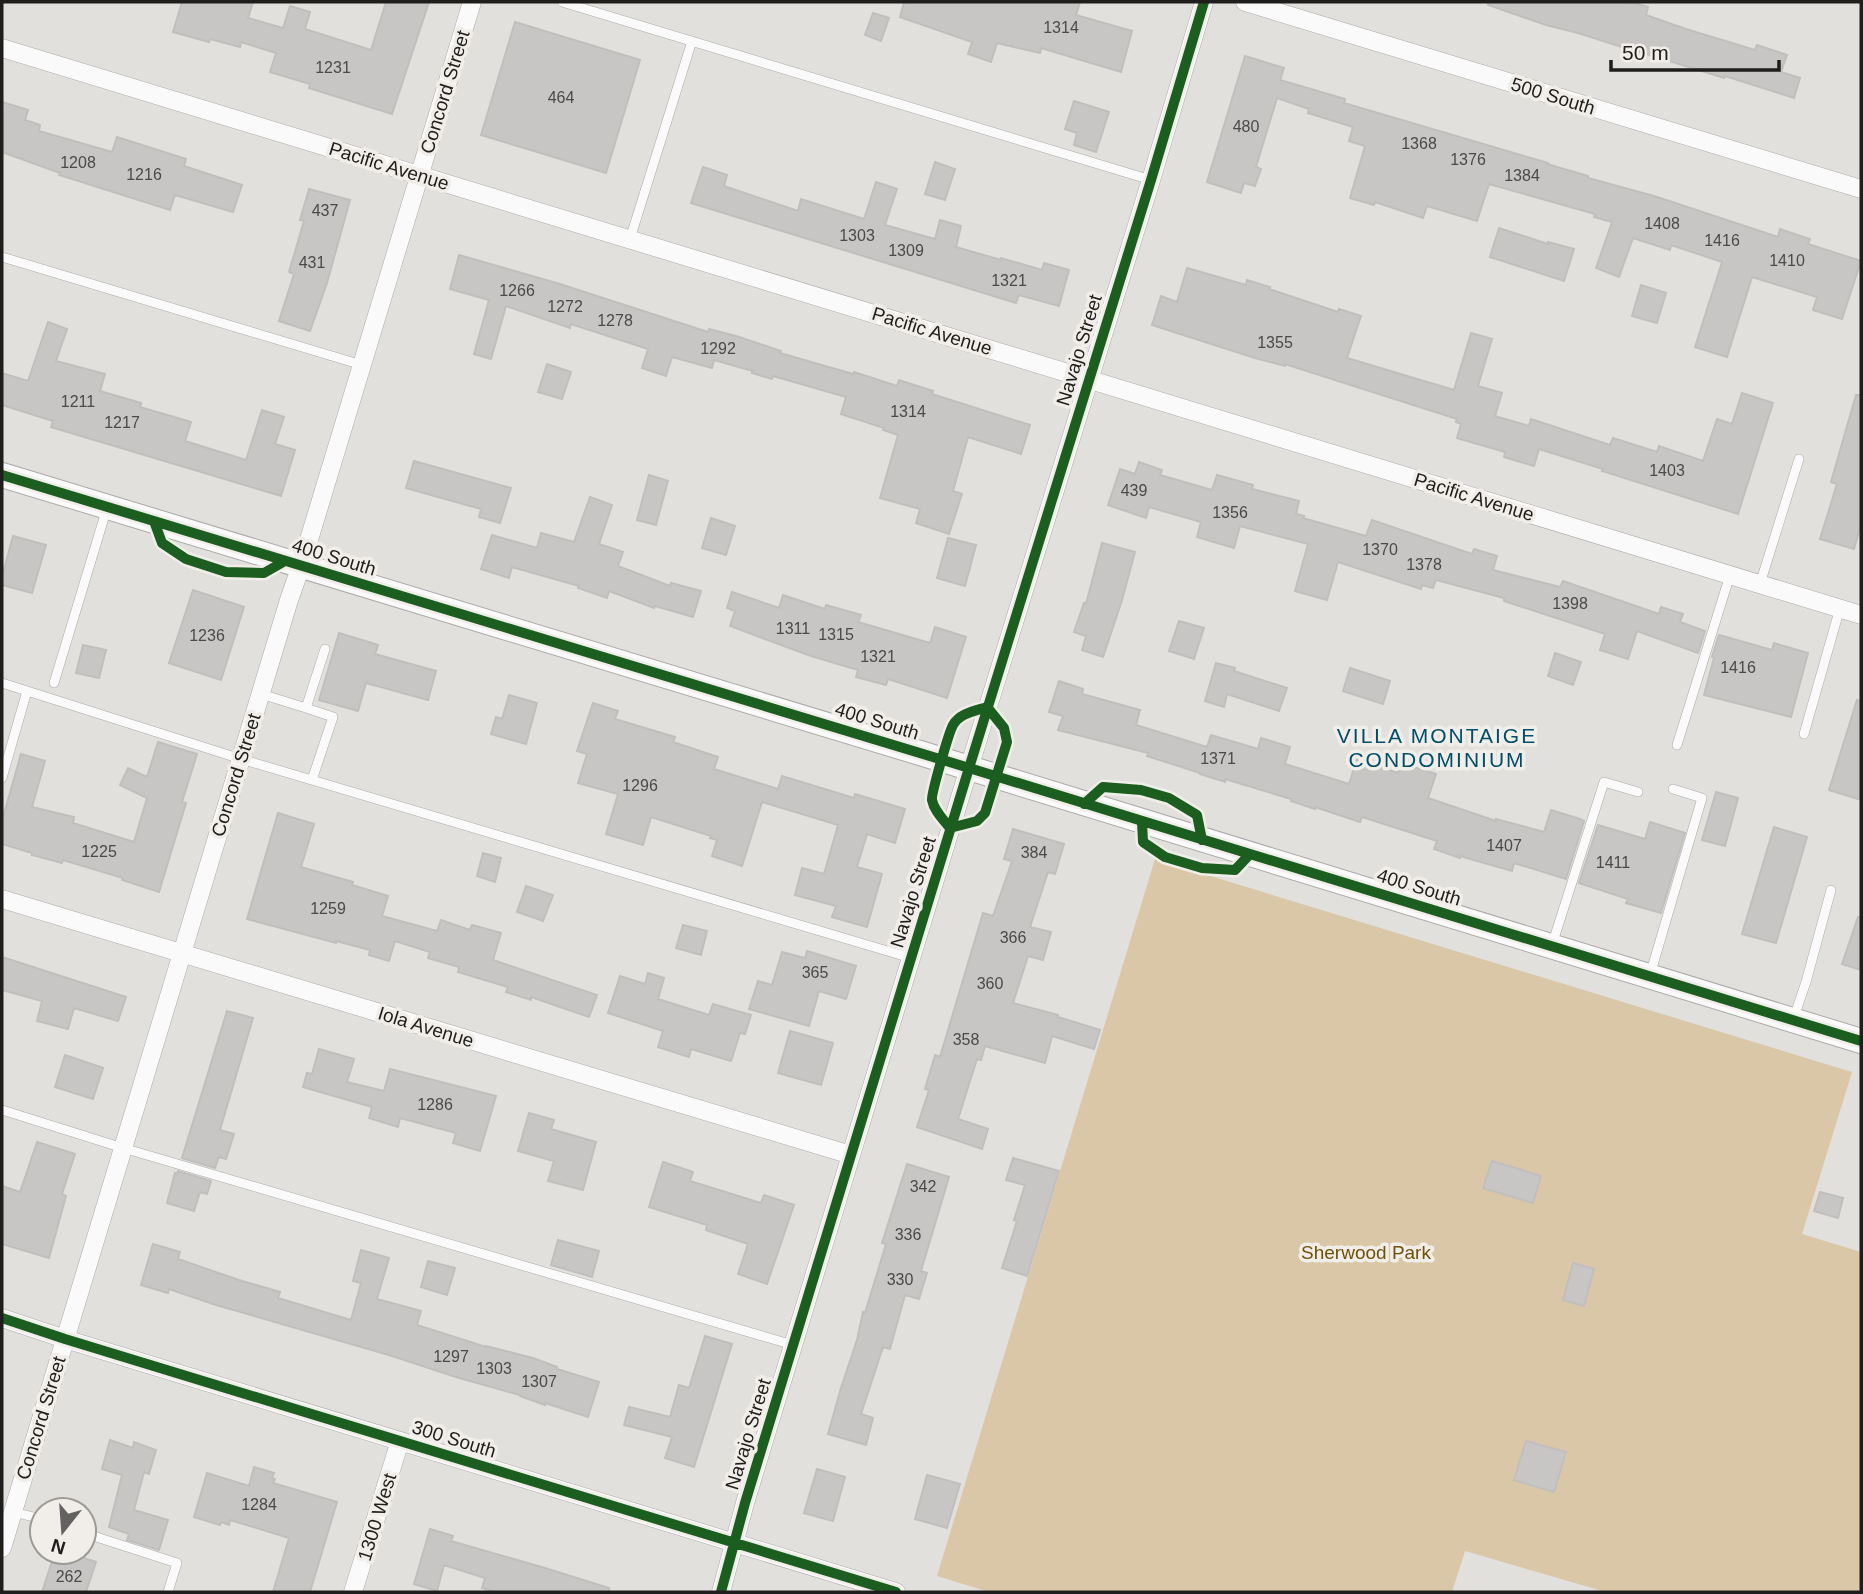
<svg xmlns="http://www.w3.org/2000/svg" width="1863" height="1594" viewBox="0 0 1863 1594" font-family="Helvetica,sans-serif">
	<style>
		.green { fill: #d9c7a7 }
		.building { fill: #c8c6c4; stroke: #c0bfbd; stroke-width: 2 }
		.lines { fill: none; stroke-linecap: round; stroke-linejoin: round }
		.lane-casing { stroke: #acaaa8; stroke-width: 10 }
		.street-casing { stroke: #acaaa8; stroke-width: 19 }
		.secondary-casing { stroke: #acaaa8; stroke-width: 26 }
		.lane { stroke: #fbfafa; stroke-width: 9 }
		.street { stroke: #fbfafa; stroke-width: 18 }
		.secondary { stroke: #fbfafa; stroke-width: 24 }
		.cycleway-casing { stroke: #f1eee9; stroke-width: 15 }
		.cycleway { stroke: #1b5e20; stroke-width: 10 }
		.labels { text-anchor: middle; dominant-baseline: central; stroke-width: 7; stroke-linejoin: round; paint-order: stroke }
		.number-label { font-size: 16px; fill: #4b4a48 }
		.street-label { font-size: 19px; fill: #1f1e1c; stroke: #f1eee9 }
		.park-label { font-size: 19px; fill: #70510a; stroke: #f1eee9 }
		.neighbourhood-label { font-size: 21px; letter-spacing: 2px; fill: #024e6a; stroke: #f1eee9 }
	</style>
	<rect width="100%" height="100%" fill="#e2e0dd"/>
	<path class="green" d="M1155 859 1852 1072 1802 1234 1861 1252V1592H1606L1465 1551 1452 1592H989L937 1576Z"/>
	<path class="building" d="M182 2H253L248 18 283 28 290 6 310 12 305 29 371 50 386 2H429L392 114 309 88 310 84 270 72 276 53 241 42 240 47 210 39 209 42 173 32Z
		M904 2H1080L1076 15 1132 31 1121 72 1041 48 1040 53 997 43 991 62 968 54 972 42 900 17Z
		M1489 2H1631L1648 7 1646 15 1686 29 1755 50 1757 45 1787 55 1781 72 1800 78 1794 98 1725 76 1724 78 1634 50V51L1578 33 1546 25 1488 5Z
		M873 13 889 18 881 41 865 35Z
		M515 22 640 60 606 173 481 135Z
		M1245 56 1284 68 1280 80 1345 99 1344 103 1548 163 1547 164 1588 176V178L1654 196 1778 237 1780 229 1810 239 1808 244 1861 261 1842 319 1813 310 1817 297 1752 277 1727 357 1695 347 1722 262 1671 245 1670 250 1633 238 1619 277 1596 268 1612 222 1594 217 1595 214 1489 184 1477 221 1427 206 1423 218 1375 202 1374 205 1350 198 1365 146 1349 141 1353 127 1308 113 1309 109 1277 98 1256 167 1261 169 1255 186 1244 183 1241 193 1207 182Z
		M1074 101 1109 112 1096 152 1074 145 1077 133 1065 129Z
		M2 102 28 110 25 120 40 125 39 131 112 152 117 137 186 159 184 166 242 185 233 212 175 195 170 210 59 175 60 173 2 152Z
		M935 162 955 169 945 200 925 194Z
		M703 167 727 175 724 186 798 211 801 199 864 219 876 182 897 189 885 225 935 239 940 220 961 226 956 247 1001 260V258L1042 270 1044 263 1069 270 1059 306 1019 295 1016 303 691 203Z
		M309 189 350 200 327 283 310 331 279 321 294 274 289 272 304 221 300 220Z
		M1499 228 1548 244V242L1574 249 1564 281 1490 257Z
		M459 255 560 284 708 332 709 329 736 336 781 351 780 353 853 374 854 372 897 386 899 380 933 391 932 394 1030 425 1021 454 968 437 953 491 962 494 949 534 916 523 920 509 880 498 898 435 883 430 884 428 841 414 846 397 773 376 772 379 752 373 753 371 714 360 712 368 672 357 666 376 642 368 648 349 571 324 570 328 506 306 491 359 474 354 489 300 450 289Z
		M1187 268 1246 285 1247 280 1270 287 1269 289 1338 312 1339 309 1361 316 1347 358 1454 390 1471 333 1492 339 1478 386 1502 393 1495 416 1529 426 1531 419 1610 445 1613 438 1657 452 1659 446 1703 461 1717 419 1732 424 1742 393 1773 403 1738 514 1602 471 1603 469 1539 449 1534 466 1504 457 1505 452 1457 438 1461 424 1456 422 1457 419 1285 364V366L1255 358 1152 325 1161 296 1177 302Z
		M1641 285 1666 293 1657 323 1632 316Z
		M48 322 67 329 56 361 105 374 100 391 141 403 140 407 191 422 185 441 246 460 262 410 284 417 275 444 295 450 281 496 51 427 53 421 2 405V373L28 381Z
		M547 364 571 372 562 399 538 392Z
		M1856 395H1861V524L1854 549 1820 539 1837 484 1831 482Z
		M414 461 511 488 500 523 479 517 481 509 406 488Z
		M1139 462 1162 470 1160 475 1212 490 1217 475 1253 485 1252 489 1299 501 1296 514 1304 516 1303 518 1366 536 1372 520 1472 554 1474 549 1497 556 1493 570 1560 587 1563 581 1659 614 1661 607 1683 614 1680 622 1705 631 1698 653 1637 631 1628 659 1600 650 1605 634 1504 601V598L1436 580 1433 588 1422 585 1421 589 1338 562 1327 600 1295 591 1308 544 1240 526 1234 548 1197 537 1201 522 1149 507 1146 518 1108 505 1120 469 1135 474Z
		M649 475 668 481 656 525 637 520Z
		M590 497 612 505 599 544 623 552 618 566 670 586 671 583 701 591 693 617 655 606 654 608 609 591 607 598 578 588 579 586 512 567 509 578 481 569 492 535 537 548 541 533 574 542Z
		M711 518 735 526 726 555 702 548Z
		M13 536 46 545 32 593 2 585V577Z
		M948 538 976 545 965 586 937 578Z
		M1102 543 1135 552 1122 600 1103 657 1082 650 1086 636 1074 632 1084 603 1086 604Z
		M193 590 244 607 221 680 169 663Z
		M732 592 779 608 783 595 825 609 826 605 861 615 858 622 930 643 935 627 966 637 947 698 888 679 886 685 856 677 858 670 811 656 730 626 735 611 727 608Z
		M1179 621 1204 628 1194 659 1169 651Z
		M339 633 378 645 375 654 436 671 428 700 366 683 358 711 319 700Z
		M1719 635 1772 650 1774 643 1808 653 1791 717 1704 695 1714 658 1712 657Z
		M83 645 106 650 99 678 76 673Z
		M1555 653 1581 662 1573 685 1548 676Z
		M1216 663 1235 668 1234 671 1287 688 1279 711 1227 694 1224 707 1205 701Z
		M1350 668 1390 681 1383 704 1343 691Z
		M1059 681 1083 689 1082 694 1140 710 1136 725 1207 747 1211 735 1258 749 1261 738 1290 747 1285 764 1349 784 1357 759 1398 773 1401 763 1436 774 1428 798 1496 821V819L1544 832 1551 810 1580 819 1584 821 1566 879 1514 863 1512 871 1460 856V858L1434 849 1437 841 1362 817 1360 822 1315 807V809L1291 801V799L1225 779V782L1200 774V773L1147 756 1148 753 1058 730 1063 716 1049 712Z
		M509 695 537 703 526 744 491 734 496 717 502 719Z
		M1857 700 1861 701V800L1829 790Z
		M593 703 618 711 615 719 675 737 673 742 718 757 714 769 778 789 782 776 854 798 855 794 905 809 895 843 867 834 857 867 882 874 867 927 832 917 836 906 795 895 802 868 824 874 838 825 762 802 742 866 712 856 717 840 710 838 711 836 651 817 643 845 606 834 618 794 578 783 587 754 577 751Z
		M158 742 197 754 182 802 186 803 159 892 122 880 123 878 63 860 62 863 32 855V853L2 844V821L21 754 45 761 32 807 74 817 73 823 134 842 147 798 120 785 128 768 147 777Z
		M1716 792 1738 798 1725 846 1702 840Z
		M278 813 314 824 301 867 353 882 352 885 388 896 382 916 437 931 441 920 470 930 472 925 501 933 493 960 597 995 589 1017 531 997V1000L506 992 508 987 458 972 459 967 428 958 430 952 395 941 389 961 369 955 370 950 336 941V943L247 919Z
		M1650 822 1685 833 1661 913 1626 903 1628 899 1579 883 1598 825 1645 839Z
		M1774 827 1807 837 1776 943 1742 934Z
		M1013 829 1064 844 1055 874 1048 872 1030 927 1051 932 1043 960 1028 956 1013 1003 1058 1015V1017L1100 1030 1094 1049 1052 1036 1045 1063 985 1046 981 1060 977 1059 958 1119 988 1129 982 1149 917 1127 929 1090 925 1089 935 1055 940 1057 983 913 993 916 1012 861 1004 859Z
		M483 853 501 858 495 882 477 876Z
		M526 886 553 895 543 921 517 912Z
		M1858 917H1861V970L1842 964Z
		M683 925 707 931 701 955 676 948Z
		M807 951 856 966 846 999 819 991 809 1026 749 1009 758 981 772 985 782 952 805 958Z
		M2 957 126 997 118 1021 74 1008 68 1029 37 1021 42 1001 2 990Z
		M648 973 664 978 658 999 709 1015 713 1004 751 1015 745 1034 740 1033 731 1061 691 1049 689 1057 658 1047 663 1031 608 1013 620 976 645 984Z
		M227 1011 253 1018 220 1130 234 1134 226 1159 219 1157 215 1168 182 1158Z
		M790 1031 833 1043 821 1085 778 1073Z
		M319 1049 354 1059 347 1082 384 1091 390 1069 496 1096 480 1151 453 1143 456 1133 400 1118 398 1127 369 1118 372 1107 303 1087 307 1073 312 1074Z
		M65 1055 103 1068 93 1099 55 1087Z
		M529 1113 554 1120 551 1129 596 1142 583 1190 548 1181 554 1161 518 1151Z
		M37 1142 75 1154 62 1194 66 1196 49 1258 2 1244V1186L20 1192Z
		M1013 1158 1059 1171 1027 1276 1002 1268 1017 1221 1014 1220 1025 1185 1006 1180Z
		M1492 1161 1541 1176 1533 1203 1483 1188Z
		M663 1162 693 1172 690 1181 761 1203 764 1195 794 1205 767 1284 738 1274 748 1244 706 1230 707 1225 649 1207Z
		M907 1164 949 1177 921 1271 927 1273 919 1299 905 1295 890 1349 883 1347 861 1414 873 1418 866 1445 828 1434 841 1388 857 1340 863 1312 865 1313 886 1244 882 1243Z
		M178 1171 211 1181 207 1194 200 1192 194 1211 167 1203 175 1173 177 1174Z
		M1820 1192 1843 1198 1838 1218 1814 1211Z
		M558 1240 599 1251 592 1277 551 1265Z
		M153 1244 180 1252 178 1259 239 1280 280 1292 278 1298 351 1320 361 1283 353 1281 361 1250 389 1258 377 1299 421 1311 417 1325 486 1347V1346L533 1358 557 1367V1369L599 1382 588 1417 545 1403V1405L520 1396V1395L459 1378 389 1355 216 1305 169 1289 168 1293 141 1285Z
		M428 1261 455 1268 447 1295 421 1287Z
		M1573 1263 1594 1269 1584 1306 1563 1300Z
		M705 1336 732 1344 694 1467 665 1458 672 1437 624 1425 629 1407 670 1417 679 1385 689 1388Z
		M110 1440 133 1448 134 1442 156 1450 149 1474 144 1472 134 1510 168 1520 159 1550 127 1540 129 1534 109 1527 122 1475 102 1469Z
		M1526 1441 1566 1452 1554 1492 1514 1480Z
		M254 1467 274 1473 272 1478 275 1479 273 1483 337 1502 310 1592H273L289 1538 230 1520 229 1525 221 1522 220 1525 194 1517 207 1473 249 1486Z
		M817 1469 845 1477 833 1521 804 1513Z
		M927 1475 960 1484 947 1528 915 1519Z
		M430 1529 453 1536 451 1541 545 1568 609 1588V1592H495L482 1588 485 1578 444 1565 437 1591 414 1584Z
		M55 1552H65L96 1562 86 1592H42Z"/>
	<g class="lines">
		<defs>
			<path id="lane" d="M562 2 1151 180
				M630 239 692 41
				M2 257 362 365
				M1760 584 1799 459
				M2 683 241 759 911 958
				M54 683 107 508
				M261 694 306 708 325 649
				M306 708 333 717 312 780
				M1804 734 1840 608
				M1677 745 1730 575
				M2 778 27 691
				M1552 945 1604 782 1638 792
				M1650 975 1702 798 1673 789
				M1793 1020 1806 982 1831 890
				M2 1110 123 1148 793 1345
				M13 1512 42 1519
				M84 1533 177 1563 168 1592"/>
			<path id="street" d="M1245 2 1861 189
				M2 48 1861 615
				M2 899 851 1155
				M2 1318 65 1339 896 1592
				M2 1548 289 600 301 566 472 2
				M353 1592 400 1441
				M721 1592 745 1503 969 768 1151 180 1204 2"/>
			<path id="secondary" d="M2 475 943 760 1861 1041"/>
		</defs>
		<use href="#lane" class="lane-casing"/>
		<use href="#street" class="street-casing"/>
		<use href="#secondary" class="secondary-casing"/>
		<use href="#lane" class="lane"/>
		<use href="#street" class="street"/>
		<use href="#secondary" class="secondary"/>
		<defs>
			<path id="cycleway" d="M2 475 943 760 1861 1041
				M154 521 162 543 186 559 226 572 264 573 285 561
				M987 707 1004 728 1007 742 985 813 977 821 950 828C944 820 934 811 932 800 931 794 949 732 953 725 960 713 975 711 987 707Z
				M1084 804 1103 787 1141 790 1169 798 1197 815 1202 840
				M1142 822 1143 842 1165 857 1202 868 1235 870 1250 854
				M2 1318 65 1339 896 1592
				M721 1592 745 1503 969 768 1151 180 1204 2"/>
		</defs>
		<use href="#cycleway" class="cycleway-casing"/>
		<use href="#cycleway" class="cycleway"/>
	</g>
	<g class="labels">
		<g class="number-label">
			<text x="1061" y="27">1314</text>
			<text x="333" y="67">1231</text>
			<text x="561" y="97">464</text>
			<text x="1246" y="126">480</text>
			<text x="1419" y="143">1368</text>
			<text x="1468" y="159">1376</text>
			<text x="78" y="162">1208</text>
			<text x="144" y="174">1216</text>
			<text x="1522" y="175">1384</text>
			<text x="325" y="210">437</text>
			<text x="1662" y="223">1408</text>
			<text x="857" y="235">1303</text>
			<text x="1722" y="240">1416</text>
			<text x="906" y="250">1309</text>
			<text x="1787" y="260">1410</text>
			<text x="312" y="262">431</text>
			<text x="1009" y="280">1321</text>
			<text x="517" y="290">1266</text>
			<text x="565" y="306">1272</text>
			<text x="615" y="320">1278</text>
			<text x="1275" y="342">1355</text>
			<text x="718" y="348">1292</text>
			<text x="78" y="401">1211</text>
			<text x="908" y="411">1314</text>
			<text x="122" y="422">1217</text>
			<text x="1667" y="470">1403</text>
			<text x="1134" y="490">439</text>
			<text x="1230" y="512">1356</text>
			<text x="1380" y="549">1370</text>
			<text x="1424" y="564">1378</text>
			<text x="1570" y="603">1398</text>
			<text x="793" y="628">1311</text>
			<text x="836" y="634">1315</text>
			<text x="207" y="635">1236</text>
			<text x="878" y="656">1321</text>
			<text x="1738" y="667">1416</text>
			<text x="1218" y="758">1371</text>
			<text x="640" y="785">1296</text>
			<text x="1504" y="845">1407</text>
			<text x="99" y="851">1225</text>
			<text x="1034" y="852">384</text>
			<text x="1613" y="862">1411</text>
			<text x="328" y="908">1259</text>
			<text x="1013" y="937">366</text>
			<text x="815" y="972">365</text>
			<text x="990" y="983">360</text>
			<text x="966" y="1039">358</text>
			<text x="435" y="1104">1286</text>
			<text x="923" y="1186">342</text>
			<text x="908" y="1234">336</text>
			<text x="900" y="1279">330</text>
			<text x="451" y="1356">1297</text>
			<text x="494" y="1368">1303</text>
			<text x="539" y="1381">1307</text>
			<text x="259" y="1504">1284</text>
			<text x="69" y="1576">262</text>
		</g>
		<g class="street-label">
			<text transform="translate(445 92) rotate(-73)">Concord Street</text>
			<text transform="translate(1553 96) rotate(17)">500 South</text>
			<text transform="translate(389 166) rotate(17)">Pacific Avenue</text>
			<text transform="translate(932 331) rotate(17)">Pacific Avenue</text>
			<text transform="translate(1079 350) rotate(-73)">Navajo Street</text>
			<text transform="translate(1474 497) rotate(17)">Pacific Avenue</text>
			<text transform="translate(334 557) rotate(17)">400 South</text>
			<text transform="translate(877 721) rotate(17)">400 South</text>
			<text transform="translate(236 775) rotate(-73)">Concord Street</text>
			<text transform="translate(1419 887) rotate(17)">400 South</text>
			<text transform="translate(913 892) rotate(-73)">Navajo Street</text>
			<text transform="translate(426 1027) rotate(17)">Iola Avenue</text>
			<text transform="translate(41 1418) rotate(-73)">Concord Street</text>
			<text transform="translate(748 1434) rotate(-73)">Navajo Street</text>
			<text transform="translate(454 1439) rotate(17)">300 South</text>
			<text transform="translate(377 1517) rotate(-73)">1300 West</text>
		</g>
		<g class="park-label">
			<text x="1366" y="1252">Sherwood Park</text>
		</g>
		<g class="neighbourhood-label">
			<text x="1437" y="735">VILLA MONTAIGE<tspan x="1437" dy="24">CONDOMINIUM</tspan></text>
		</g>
	</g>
	<rect width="1863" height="1594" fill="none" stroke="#1f1e1c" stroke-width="7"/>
	<g transform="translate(63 1531) rotate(197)"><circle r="33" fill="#f1eee9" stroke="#9d9b97" stroke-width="2"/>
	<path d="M0-5L12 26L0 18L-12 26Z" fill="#636260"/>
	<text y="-10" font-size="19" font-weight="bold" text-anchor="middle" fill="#1f1e1c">N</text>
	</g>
	<path d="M1611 60v10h168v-10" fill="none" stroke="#1f1e1c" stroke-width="3.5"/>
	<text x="1622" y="60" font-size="21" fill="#1f1e1c" stroke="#f1eee9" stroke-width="5" paint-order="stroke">50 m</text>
</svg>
